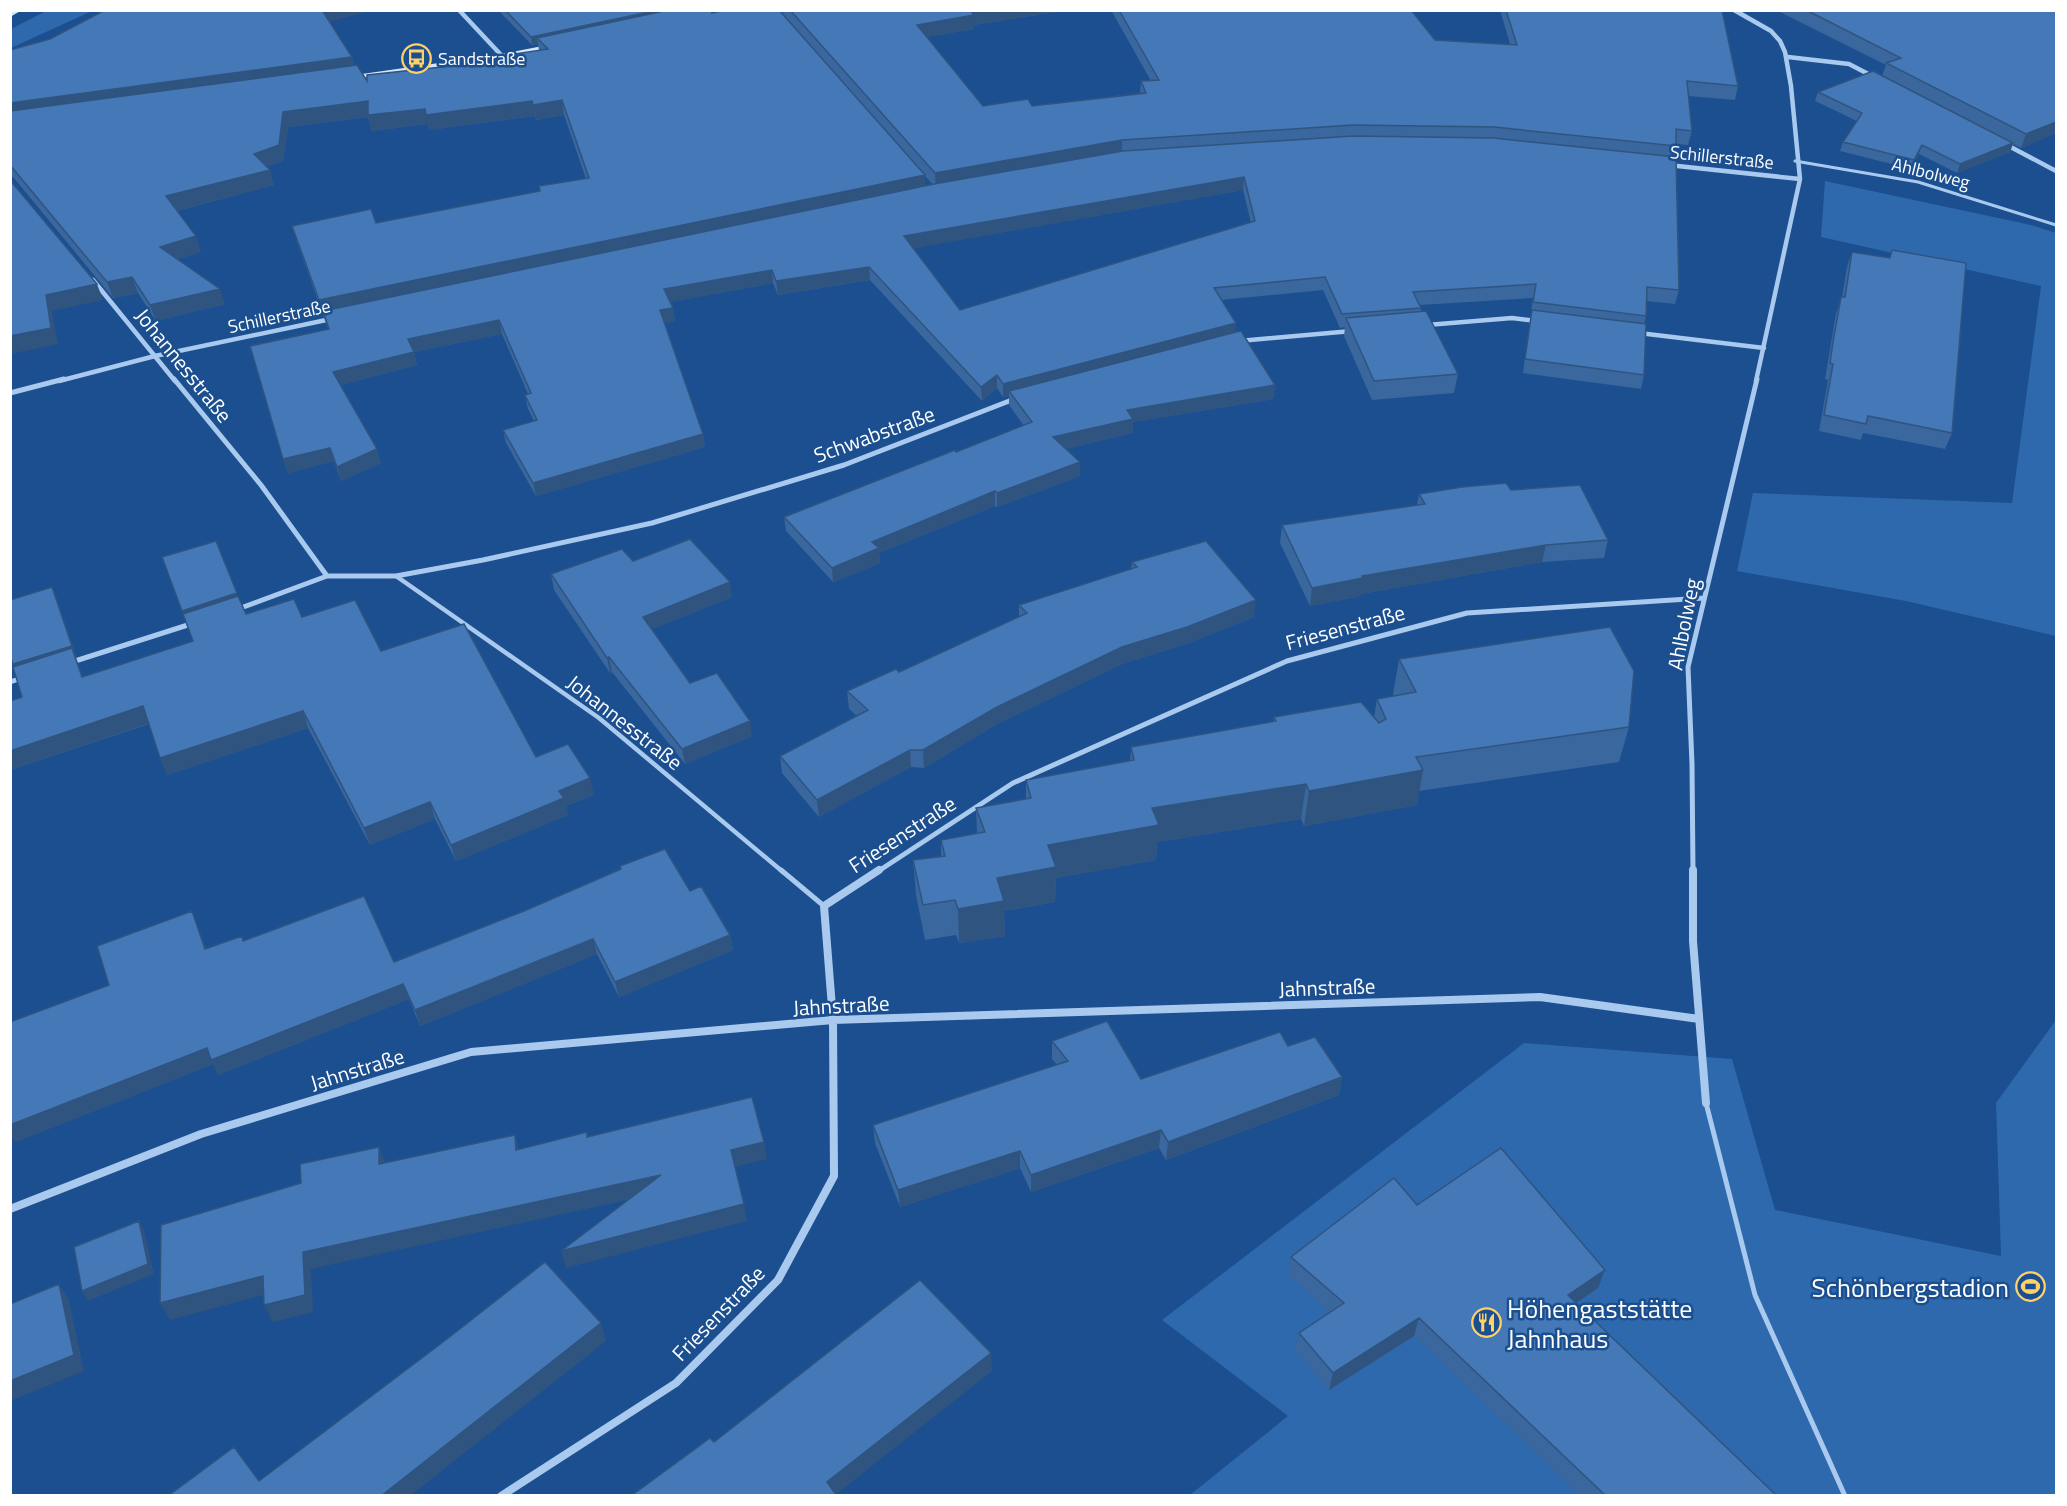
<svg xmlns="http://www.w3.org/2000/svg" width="2067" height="1506" viewBox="0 0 2067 1506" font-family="'Titillium Web',sans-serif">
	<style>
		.green { fill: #2e69ad }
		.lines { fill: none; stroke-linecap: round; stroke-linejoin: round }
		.lane-far2 { stroke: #a9c9ee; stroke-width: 3 }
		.lane-far1 { stroke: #a9c9ee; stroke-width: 4.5 }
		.lane { stroke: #a9c9ee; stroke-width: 5 }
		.street-far2 { stroke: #a9c9ee; stroke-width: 4.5 }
		.street-far1 { stroke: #a9c9ee; stroke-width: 5 }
		.street { stroke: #a9c9ee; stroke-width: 8 }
		.secondary { fill: #d6e6fa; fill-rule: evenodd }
		.wall { fill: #3a679d; fill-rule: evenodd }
		.shaded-wall { fill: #305480 }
		.building { fill: #4478b7; stroke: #305480; stroke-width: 1.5; fill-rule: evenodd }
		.labels { text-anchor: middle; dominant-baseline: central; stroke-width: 5; stroke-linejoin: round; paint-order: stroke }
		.far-poi-label { font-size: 18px; fill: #fff; stroke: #1b4f8f; text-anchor: start }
		.far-street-label { font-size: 18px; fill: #fff; stroke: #1b4f8f }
		.street-label { font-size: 21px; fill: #fff; stroke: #1b4f8f }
		.near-poi-label { font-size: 26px; fill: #fff; stroke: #1b4f8f; text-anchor: end }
	</style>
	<rect width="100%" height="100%" fill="#1b4f8f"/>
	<path class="green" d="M48 10 92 11 11 48V29Z
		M1825 181 2031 225 2056 233V636L1906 601 1737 571 1753 493 2012 503 2041 286 1821 237Z
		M2056 1020V1495H1190L1288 1416 1162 1320 1524 1043 1732 1059 1775 1210 2001 1256 1996 1103Z"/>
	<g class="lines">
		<path class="lane-far2" d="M1795 161 1918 182 2056 225"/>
		<path class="lane-far1" d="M396 576 599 718 783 872"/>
		<path class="lane" d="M781 870 824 906
			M1706 1103 1755 1295 1845 1496"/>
		<path class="street-far2" d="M459 10 502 56
			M1734 10 1771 31 1780 41 1785 52 1791 86 1800 179 1756 381
			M1788 57 1849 64 1874 77
			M2005 144 2056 171
			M1668 165 1800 179
			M93 280 175 381
			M1427 325 1512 318 1537 321
			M1639 333 1764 348
			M1239 341 1352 331
			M59 381 155 356 331 319"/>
		<path class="street-far1" d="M174 379 261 485 327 576
			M10 393 64 379
			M238 609 327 576H396L483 560 652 523 844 465 1017 398
			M72 662 194 623
			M10 682 22 678
			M877 872 1013 783 1287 661 1467 613 1704 598
			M1693 872 1692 764 1688 667 1757 379"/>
		<path class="street" d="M1693 870V941L1706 1103
			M10 1209 201 1134 471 1052 833 1020 1540 997 1699 1019
			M501 1496 676 1383 778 1280 834 1176 833 1020 824 906 879 870"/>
		<path class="secondary" d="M12 10H22L10 17V12Z
			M553 44 557 46 556 48 502 58 348 80 344 78 348 76 502 54Z"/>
	</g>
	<path class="wall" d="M498 10H711L712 13 783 14 782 10H1069L974 25V29L927 37 983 106H1032L1140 93 1141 81H1151L1111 10H1411L1435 40 1510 44 1500 10H1722L1738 86 1735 100 1688 96 1692 131 1688 145 1676 144 1674 157 1679 290 1675 304 1647 301 1646 316 1644 324V375L1641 389 1523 373 1533 298 1420 305 1421 308V311L1458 374 1454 393 1372 400 1344 336 1345 327 1340 328 1323 290 1221 300 1235 332 1275 385 1273 399 1133 422V433L1065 449 1080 462V476L997 507 995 506 879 553 880 563 833 582 786 531 784 517 1024 426 1009 405V396L1003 397 997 388 982 401 870 280 778 295 773 283 670 302 673 308 675 321 665 323 703 434 705 447 536 496 506 443 503 430 534 421 528 409 525 395 528 394 502 334 414 352 417 365 341 385 381 463 341 481 334 461 288 473 283 459 328 329 297 242 292 226 376 223 540 191 539 186 586 179 564 115 536 120 535 116 429 130 428 124 372 131 368 117 288 127 283 161 267 166 274 185 177 211 201 252 178 259 225 304 156 321 138 293 113 298 13 177H10V50L50 39 330 22 352 57 354 65 367 81 539 51 538 44 532 45ZM925 176 933 185 925 186ZM1243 190 1251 223 960 310 913 248Z
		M1776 10H2056V133L2021 148 2013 144 2010 152 1957 173 1919 154 1911 169 1840 151 1843 142 1857 121 1815 101 1818 92 1882 76 1886 65Z
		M1892 250 1952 433 1945 449 1863 433 1861 440 1819 431 1828 380 1825 379 1836 313 1842 297 1847 267 1852 252 1889 258Z
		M1419 494 1608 540 1604 558 1542 562 1361 594V596L1310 606 1280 543 1282 525 1417 505Z
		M162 557 238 596 246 614 302 617 381 651 536 757 594 795 566 806 568 815 456 861 435 819 370 845 308 728 167 775 149 724 10 770V701L22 697 14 667 56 597 76 656H75L83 677 193 641Z
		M633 561 732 597 652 629 690 683 752 736 685 764 612 672 610 673 554 590 551 574Z
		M1132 562 1254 617 1186 644 1122 664 997 724 924 768 911 767 819 817 782 773 780 756 857 716 849 709 847 691 899 672 1019 617V605L1131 569Z
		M1399 659 1629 727 1619 762 1419 791 1417 805 1304 826 1301 819 1157 842 1156 860 1056 878 1055 902 1004 911 1005 936 959 943 956 935 925 940 916 895 913 860 941 856V840L977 834 976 808 1026 799V780L1130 761 1131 747 1273 722 1274 717H1374L1377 699 1393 696V694Z
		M620 866 690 891 730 935 733 950 619 997 597 954 420 1026 409 999 218 1075 213 1064 15 1142 109 985 192 911 206 949 244 941 394 962 524 911 621 869Z
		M1052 1041 1141 1079 1288 1046 1342 1077 1339 1095 1166 1160 1159 1148 1031 1192 1020 1168 900 1207 875 1143 873 1125 1057 1065 1052 1059Z
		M1417 1205 1598 1288 1577 1303 1777 1496H1581L1414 1336 1329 1390 1295 1351 1299 1333 1330 1312 1288 1275 1291 1257Z"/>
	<path class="shaded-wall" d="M322 10H374L325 23Z
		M658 10H701L537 38 538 44 532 45 531 37Z
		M976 10H1069L974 25V29L918 39 917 25Z
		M352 57 355 72 10 119V103Z
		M562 100 564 115 536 120 533 105Z
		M368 101 425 109 532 101 535 116 429 130 428 124 372 131 368 117 288 127 283 161 258 169 254 154 283 112Z
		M2056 122V133L2021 148 2026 134Z
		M1122 140V155L936 188 935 173Z
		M2013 143 2010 152 1957 173 1960 164Z
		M1922 145 1919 154 1911 169 1914 160Z
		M270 170 274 185 172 212 166 196Z
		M925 175 926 190 324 316 319 300Z
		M1244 177 1243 190 904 250V236Z
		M196 236 201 252 166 263 160 247Z
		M869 267 870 280 778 295 776 281Z
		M772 270 773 283 666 303 664 289Z
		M132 277 138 293 113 298 107 282Z
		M97 284 103 300 52 311 58 344 10 354V336L46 295Z
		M220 289 225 304 156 321 150 305Z
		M673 308 675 321 662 324 660 310Z
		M499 320 502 334 414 352 417 365 337 386 333 372 408 339Z
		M1236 323 1235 336 1009 391V396L1003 397V384Z
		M997 375V388L982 401 981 387Z
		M1275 385 1273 399 1133 422V433L1053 452V437L1127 410Z
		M703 434 705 447 536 496 533 483Z
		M330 448 334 461 288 473 283 459Z
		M377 449 381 463 341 481 337 467Z
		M1080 462V476L997 507V493Z
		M995 491V506L879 553 880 563 833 582 832 568 872 542Z
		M1546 545 1542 562 1361 594V596L1310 606 1312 588 1362 576Z
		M730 582 732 597 645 632 643 617Z
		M52 587 56 597 76 656H75L89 694 18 674 13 664Z
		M237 593 241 603 186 621 182 611Z
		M1256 600 1254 617 1186 644 1122 664 997 724 924 768 923 750 997 707 1122 647Z
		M609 657 612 672 610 673 607 658Z
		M143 706 150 723 10 770V751Z
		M303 711 308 728 167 775 160 758Z
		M750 721 752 736 685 764 682 749Z
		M910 750 911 767 819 817 817 800Z
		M1423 770 1417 805 1304 826 1309 791Z
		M590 778 594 795 566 806 568 815 456 861 451 845 559 791Z
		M1306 784 1301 819 1157 842 1156 860 1056 878 1055 902 1004 911 1005 936 959 943 958 909 997 878 1048 845 1152 808Z
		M430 802 435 819 370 845 364 828Z
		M192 911 198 927 212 965 205 949Z
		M730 935 733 950 619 997 615 982Z
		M593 939 597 954 420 1026 415 1010Z
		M403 984 409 999 218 1075 213 1064 15 1142 10 1135V1125L207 1048Z
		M1342 1077 1339 1095 1166 1160 1168 1142Z
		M1161 1130 1159 1148 1031 1192V1175Z
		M515 1135 520 1153 516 1150Z
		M764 1142 767 1159 734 1167 731 1150Z
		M379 1147 386 1165 379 1164Z
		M1020 1151V1168L900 1207 898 1190Z
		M661 1175 664 1192 311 1269 313 1312 273 1322 264 1305 303 1252Z
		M744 1204 747 1221 566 1268 561 1251Z
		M139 1221 144 1230 154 1274 88 1301 82 1291Z
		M1605 1270 1598 1288 1562 1313 1568 1295Z
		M263 1276 271 1293 170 1320 160 1303Z
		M59 1284 69 1300 84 1371 10 1401V1381Z
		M1419 1318 1414 1336 1329 1390 1333 1373Z
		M601 1323 606 1341 410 1496H381Z
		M991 1353 992 1371 834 1496 827 1482Z"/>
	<path class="building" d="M105 10H322L352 57 10 103V50L50 39Z
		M505 10H658L531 37Z
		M669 10H711L712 13 725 10H779L925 175 319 300 292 226 371 209 376 223 540 191 539 186 589 178 562 100 533 105 532 101 426 115 425 109 368 115V101L283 112 279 145 254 154 270 170 166 196 196 236 160 247 220 289 150 305 132 277 107 282 10 165V111L357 65 367 81V75L461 65 460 62 548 49 537 38Z
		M790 10H976L971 11 974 15 917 25 983 106 1028 99 1032 106 1146 93 1141 81 1159 80 1119 10H1411L1435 40 1517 45 1506 10H1722L1738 86 1687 81 1692 131 1676 129V146L1494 127 1353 125 1122 140 935 173Z
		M1806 10H2056V122L2026 134 1886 63 1901 58Z
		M1873 71 2013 143 1960 164 1922 145 1914 160 1843 142 1862 113 1818 92Z
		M1353 136 1493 138 1676 157 1679 290 1647 287 1646 316 1533 302 1536 284 1413 292 1421 308 1342 314 1325 277 1214 288 1236 323 1003 384 997 375 981 387 869 267 776 281 772 270 664 289 673 308 660 310 703 434 533 483 503 430 537 420 525 395 531 393 499 320 408 339 414 352 333 372 377 449 337 467 330 448 283 459 250 346 329 329 323 311 934 184 1123 151ZM1244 177 1255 221 960 310 904 236Z
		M10 180 97 284 46 295 51 328 10 336Z
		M1892 250 1966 263 1952 433 1868 416 1866 424 1824 415 1833 364 1830 363 1833 342 1841 297H1845L1852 252 1890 258Z
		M1532 310 1646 324 1644 375 1525 359Z
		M1426 311 1458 374 1374 381 1346 318Z
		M1241 331 1275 385 1127 410 1133 419 1053 437 1080 462 997 493 995 491 872 542 879 548 832 568 784 517 955 450 956 452 1032 422 1009 391 1236 332Z
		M1506 483 1511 490 1580 485 1608 540 1546 545 1362 576 1363 578 1312 588 1282 525 1425 504 1419 494 1462 487Z
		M690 539 730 582 643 617 690 683 717 673 750 721 682 749 609 657 607 658 551 574 622 549 633 561Z
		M216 541 237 593 182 611 162 557Z
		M1206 541 1256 600 1187 627 1122 647 997 707 923 750H910L817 800 780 756 868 710 847 691 896 669 899 672 1027 613 1019 605 1137 567 1132 562Z
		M52 587 72 646 13 664 10 656V600Z
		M238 596 246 614 294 599 302 617 355 600 381 651 464 624 536 757 568 744 590 778 559 791 564 798 451 845 430 802 364 828 303 711 160 758 143 706 10 751V701L22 697 13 667 72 648 82 677 193 641 183 614Z
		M1610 627 1634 671 1629 727 1416 757 1423 770 1309 791 1306 784 1152 808 1159 825 1048 845 1056 867 997 878 1004 901 958 909 955 900 923 905 913 860 945 856 941 840 985 832 976 808 1031 798 1026 780 1134 760 1131 747 1276 721 1274 717 1361 702 1379 723 1386 719 1377 699 1416 692 1399 659Z
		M665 849 690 891 701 886 730 935 615 982 593 939 415 1010 403 984 211 1060 207 1048 10 1125V1022L109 985 97 946 192 911 205 949 242 936 243 941 364 896 394 962 524 911 621 869 620 866Z
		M1107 1021 1141 1079 1280 1032 1288 1046 1315 1037 1342 1077 1168 1142 1161 1130 1031 1175 1020 1151 898 1190 873 1125 1068 1061 1052 1041Z
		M752 1097 764 1142 731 1150 744 1204 561 1251 661 1175 303 1252 305 1295 264 1305 263 1276 160 1303 161 1225 301 1183 300 1164 379 1147V1164L515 1135 516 1150 587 1132V1137Z
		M1501 1148 1605 1270 1568 1295 1777 1496H1606L1419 1318 1333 1373 1299 1333 1344 1303 1291 1257 1394 1178 1417 1205Z
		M139 1221 148 1264 82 1291 74 1247Z
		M545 1262 601 1323 381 1496H168L234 1447 259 1481 447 1339Z
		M920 1280 991 1353 827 1482 837 1496H631L710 1438 714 1442Z
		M59 1284 74 1355 10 1381V1304Z"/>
	<defs>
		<symbol id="bus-ring" viewBox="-11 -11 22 22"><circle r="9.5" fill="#1b4f8f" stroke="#ffd166" stroke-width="1.5"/><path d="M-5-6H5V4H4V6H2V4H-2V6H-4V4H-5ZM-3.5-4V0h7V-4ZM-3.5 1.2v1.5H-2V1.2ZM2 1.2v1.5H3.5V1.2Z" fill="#ffd166"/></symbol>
		<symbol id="stadium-ring" viewBox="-11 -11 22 22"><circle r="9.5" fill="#1b4f8f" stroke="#ffd166" stroke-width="1.5"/><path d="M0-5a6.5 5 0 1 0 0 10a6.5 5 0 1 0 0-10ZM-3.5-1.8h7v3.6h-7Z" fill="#ffd166"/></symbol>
		<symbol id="restaurant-ring" viewBox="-11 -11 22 22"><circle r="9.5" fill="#1b4f8f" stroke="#ffd166" stroke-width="1.5"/><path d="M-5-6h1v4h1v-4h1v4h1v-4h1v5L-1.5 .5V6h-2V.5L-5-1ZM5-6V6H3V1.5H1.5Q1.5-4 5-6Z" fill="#ffd166"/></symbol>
	</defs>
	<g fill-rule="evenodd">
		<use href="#bus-ring" x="400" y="42" width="33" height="33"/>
		<use href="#stadium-ring" x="2014" y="1270" width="33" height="33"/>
		<use href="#restaurant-ring" x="1470" y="1306" width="33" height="33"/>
	</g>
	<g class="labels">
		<g class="far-poi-label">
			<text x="438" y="58">Sandstraße</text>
		</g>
		<g class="far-street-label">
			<text transform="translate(1722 157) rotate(6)">Schillerstraße</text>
			<text transform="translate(1931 173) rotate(14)">Ahlbolweg</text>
			<text transform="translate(279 316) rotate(-12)">Schillerstraße</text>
		</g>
		<g class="street-label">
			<text transform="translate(184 365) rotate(51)">Johannesstraße</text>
			<text transform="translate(874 434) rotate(-20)">Schwabstraße</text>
			<text transform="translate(1683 624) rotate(-79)">Ahlbolweg</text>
			<text transform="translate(1345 627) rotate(-15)">Friesenstraße</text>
			<text transform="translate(625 722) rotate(38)">Johannesstraße</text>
			<text transform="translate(902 834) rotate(-33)">Friesenstraße</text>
			<text transform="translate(1327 987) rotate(-2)">Jahnstraße</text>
			<text transform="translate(841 1005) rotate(-3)">Jahnstraße</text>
			<text transform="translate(357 1069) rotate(-17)">Jahnstraße</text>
			<text transform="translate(718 1313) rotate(-46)">Friesenstraße</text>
		</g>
		<g class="near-poi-label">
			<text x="2009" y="1287">Schönbergstadion</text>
			<text x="1507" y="1308" text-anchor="start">Höhengaststätte<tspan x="1507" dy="30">Jahnhaus</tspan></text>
		</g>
	</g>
	<rect width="2067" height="1506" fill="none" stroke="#ffffff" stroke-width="24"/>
</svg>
